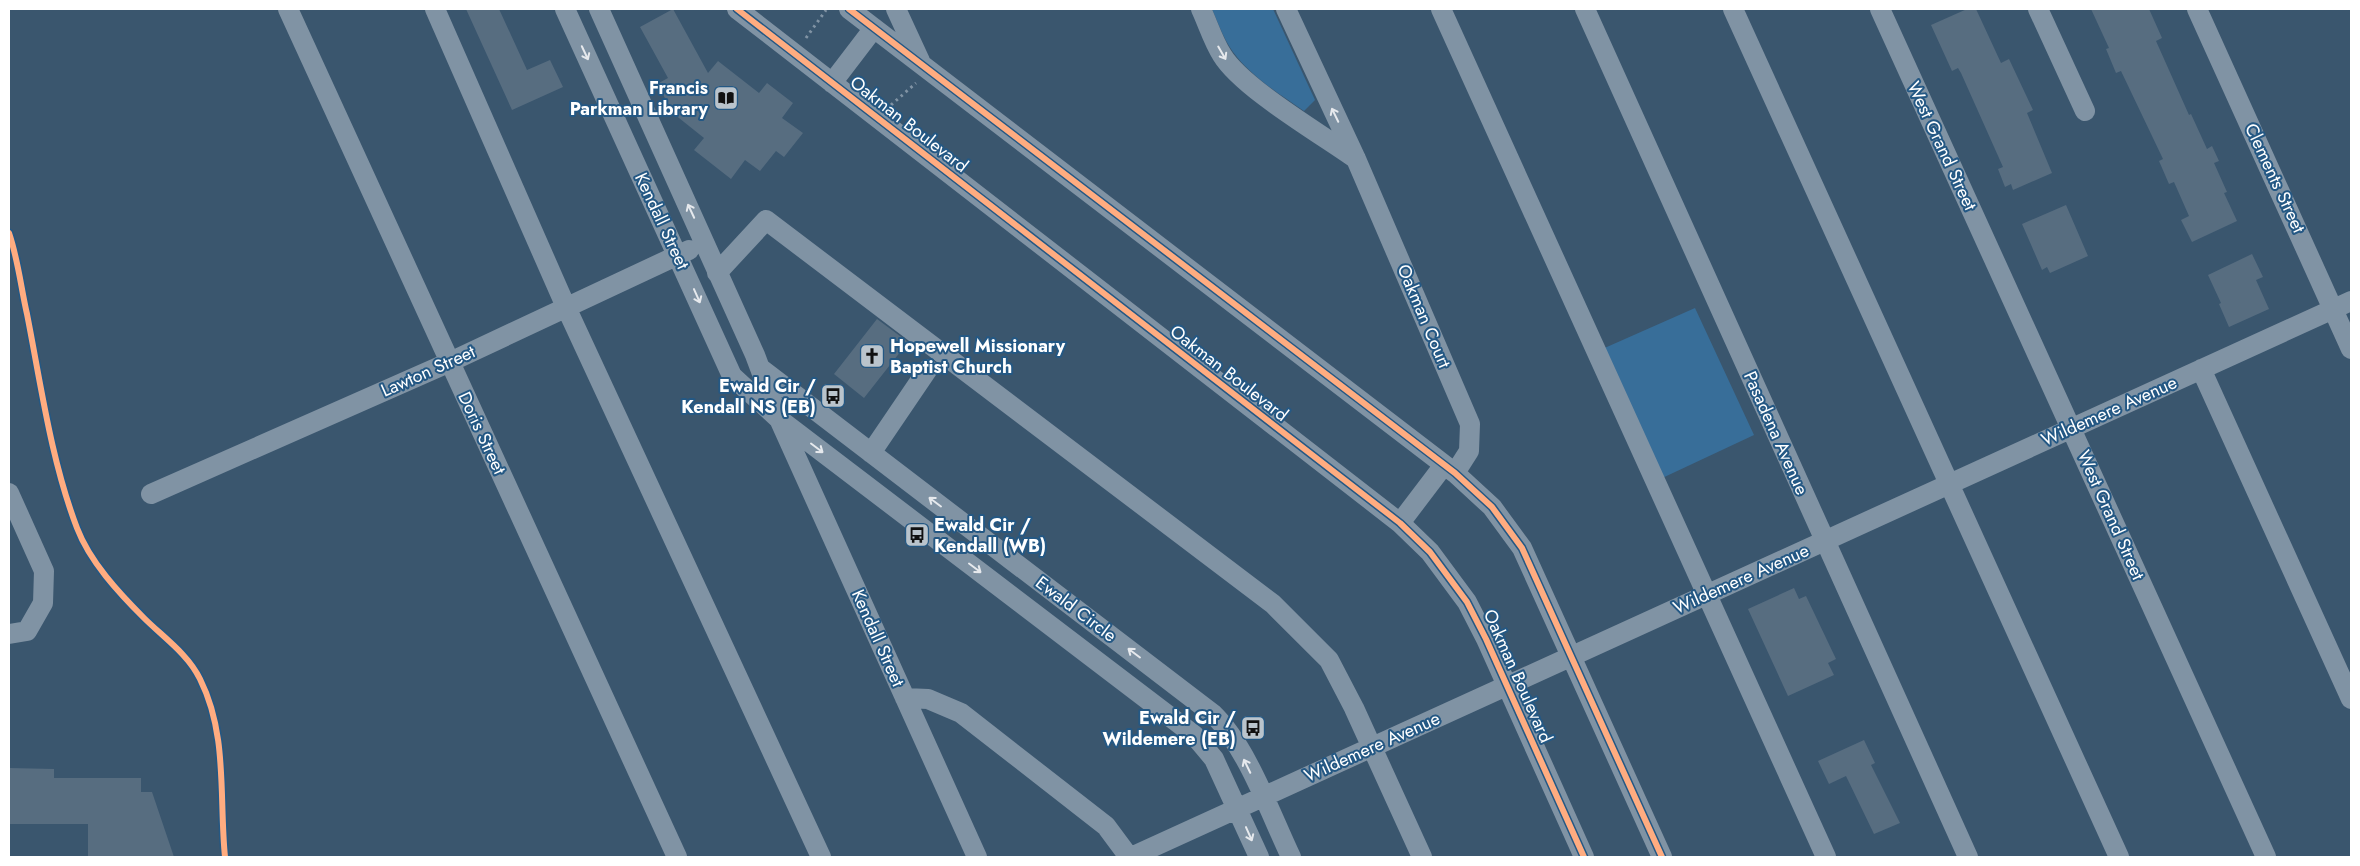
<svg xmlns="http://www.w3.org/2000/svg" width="2360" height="866" viewBox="0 0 2360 866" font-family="Jost,sans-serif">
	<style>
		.green { fill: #386e99 }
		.building { fill: #576d80 }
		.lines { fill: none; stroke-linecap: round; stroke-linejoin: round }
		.path { stroke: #8093a4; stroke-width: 3; stroke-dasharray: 2.5 4; stroke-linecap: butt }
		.minor { stroke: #8093a4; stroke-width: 20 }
		.cycleway-casing { stroke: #245884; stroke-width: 9 }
		.cycleway { stroke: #ffac80; stroke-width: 6 }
		.oneway { stroke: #e6e9ed }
		.labels { text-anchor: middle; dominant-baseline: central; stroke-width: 4; stroke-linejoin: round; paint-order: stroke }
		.poi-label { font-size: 18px; font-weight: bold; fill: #fff; stroke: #245884; text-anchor: end }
		.street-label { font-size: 18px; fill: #fff; stroke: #245884 }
	</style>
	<rect width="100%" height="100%" fill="#3a566e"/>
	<path class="green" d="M1212 9H1273L1315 100 1304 111C1281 95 1255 79 1237 57 1225 43 1219 25 1212 9Z
		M1695 308 1754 435 1658 480 1600 350Z"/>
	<path class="building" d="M466 9H499L527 70 550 60 563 87 512 110Z
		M673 9 708 73 718 61 759 93 767 83 793 103 782 118 803 133 784 157 776 151 760 171 745 160 731 179 694 150 704 138 674 114 657 84 668 78 640 27Z
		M1967 9H1976L2001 63 2009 59 2033 110 2027 113 2052 173 2013 190 2011 184 2005 187 1998 169 2003 167 1961 73 1958 68 1952 71 1931 25Z
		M2091 9H2149L2162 38 2156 41 2189 115 2191 114 2207 149 2212 146 2219 161 2214 163 2227 192 2224 193 2237 221 2192 242 2181 220 2189 216 2174 182 2169 184 2159 161 2163 159 2121 71 2116 73 2106 49 2109 48Z
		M2066 205 2088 256 2050 273 2047 267 2042 270 2022 224Z
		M2252 254 2263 277 2256 280 2269 309 2229 327 2219 304 2221 303 2208 275Z
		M877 319 908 342 864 398 834 374Z
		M1794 588 1799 599 1806 596 1836 659 1828 663 1834 675 1788 696 1748 609Z
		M1864 740 1875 763 1871 765 1900 823 1874 834 1846 776 1829 784 1818 761Z
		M9 768 54 769V778H141V792H152L174 857H88V824H9Z"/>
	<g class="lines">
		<path class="path" d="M806 38 826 10
			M891 105 916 83"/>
		<path class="minor" d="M288 9 677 857
			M435 9 566 307 821 857
			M565 9 732 376 779 419 1194 735 1214 759 1259 857
			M599 9 755 355 779 419 977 857
			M737 9 1400 523 1430 552 1467 602 1486 639 1584 857
			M849 9 1455 473 1492 507 1522 548 1662 857
			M896 9 920 61
			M1201 9C1208 24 1213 41 1222 55 1242 88 1321 134 1356 159
			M1286 9 1356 159 1470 424 1469 451 1455 473
			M1441 9 1826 857
			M1585 9 1968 857
			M1733 9 2119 857
			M1880 9 2266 857
			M2038 9 2085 111
			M2197 9 2351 349
			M832 83 874 28
			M717 273 766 220 1273 604 1329 660 1354 708 1422 857
			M760 368 1213 714C1247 747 1270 813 1291 857
			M2201 369 2351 699
			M871 453 928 369
			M9 493 44 571 43 603 27 631 9 634
			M151 494 450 362 689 250
			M1400 523 1444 465
			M905 698 928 699 961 713 1106 826 1129 857
			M1131 857 2351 301"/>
		<defs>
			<path id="cycleway" d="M737 9 1400 523 1430 552 1467 602 1486 639 1584 857
				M849 9 1455 473 1492 507 1522 548 1662 857
				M9 233C18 259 21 288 27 314 41 385 51 460 77 528 90 562 119 593 144 618 163 637 188 654 200 679 228 735 219 797 225 857"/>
		</defs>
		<use href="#cycleway" class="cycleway-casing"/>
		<use href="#cycleway" class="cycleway"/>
	</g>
	<defs><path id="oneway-shaft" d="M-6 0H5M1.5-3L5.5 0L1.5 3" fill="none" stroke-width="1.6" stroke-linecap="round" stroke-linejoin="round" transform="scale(1.25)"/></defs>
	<g class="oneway">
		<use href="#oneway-shaft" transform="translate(585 53) rotate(65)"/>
		<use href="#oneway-shaft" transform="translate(1222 53) rotate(60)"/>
		<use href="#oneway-shaft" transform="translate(1335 115) rotate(-116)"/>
		<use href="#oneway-shaft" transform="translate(691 211) rotate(-115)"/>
		<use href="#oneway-shaft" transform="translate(697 296) rotate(66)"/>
		<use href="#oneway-shaft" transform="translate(817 448) rotate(37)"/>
		<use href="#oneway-shaft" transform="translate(935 502) rotate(-143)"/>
		<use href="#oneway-shaft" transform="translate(975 568) rotate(37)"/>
		<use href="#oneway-shaft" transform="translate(1134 653) rotate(-143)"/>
		<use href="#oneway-shaft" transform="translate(1247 766) rotate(-116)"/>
		<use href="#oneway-shaft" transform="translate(1249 834) rotate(66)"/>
	</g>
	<defs>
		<symbol id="library-square" viewBox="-11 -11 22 22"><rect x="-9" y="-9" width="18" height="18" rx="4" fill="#bac4cc" stroke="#245884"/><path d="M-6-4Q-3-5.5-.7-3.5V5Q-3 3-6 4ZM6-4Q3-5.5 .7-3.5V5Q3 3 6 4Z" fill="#111"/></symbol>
		<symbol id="church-square" viewBox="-11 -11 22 22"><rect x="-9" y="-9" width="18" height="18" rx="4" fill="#bac4cc" stroke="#245884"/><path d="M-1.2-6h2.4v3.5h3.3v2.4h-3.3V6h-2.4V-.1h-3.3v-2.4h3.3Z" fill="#111"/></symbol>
		<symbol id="bus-square" viewBox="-11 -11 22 22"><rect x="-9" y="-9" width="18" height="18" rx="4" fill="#bac4cc" stroke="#245884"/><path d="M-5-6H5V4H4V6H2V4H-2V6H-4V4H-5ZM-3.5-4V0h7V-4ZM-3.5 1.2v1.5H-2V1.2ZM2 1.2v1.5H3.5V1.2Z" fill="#111"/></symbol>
	</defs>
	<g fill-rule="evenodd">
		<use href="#library-square" x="712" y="84" width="28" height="28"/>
		<use href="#church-square" x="858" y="342" width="28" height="28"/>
		<use href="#bus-square" x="819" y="382" width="28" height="28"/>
		<use href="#bus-square" x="903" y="521" width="28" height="28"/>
		<use href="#bus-square" x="1239" y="714" width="28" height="28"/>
	</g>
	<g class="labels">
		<g class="poi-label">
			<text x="708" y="88">Francis<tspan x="708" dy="21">Parkman Library</tspan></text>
			<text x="890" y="346" text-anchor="start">Hopewell Missionary<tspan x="890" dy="21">Baptist Church</tspan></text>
			<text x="816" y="386">Ewald Cir /<tspan x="816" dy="21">Kendall NS (EB)</tspan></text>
			<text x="934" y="525" text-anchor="start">Ewald Cir /<tspan x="934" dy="21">Kendall (WB)</tspan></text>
			<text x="1236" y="718">Ewald Cir /<tspan x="1236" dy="21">Wildemere (EB)</tspan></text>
		</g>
		<g class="street-label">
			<text transform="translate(909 124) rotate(38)">Oakman Boulevard</text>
			<text transform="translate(1942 146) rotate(65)">West Grand Street</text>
			<text transform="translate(2275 178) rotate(65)">Clements Street</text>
			<text transform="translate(662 221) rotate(65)">Kendall Street</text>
			<text transform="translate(1424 316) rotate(67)">Oakman Court</text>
			<text transform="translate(428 371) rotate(-24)">Lawton Street</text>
			<text transform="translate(1229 373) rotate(38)">Oakman Boulevard</text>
			<text transform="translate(2109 411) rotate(-24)">Wildemere Avenue</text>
			<text transform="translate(482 433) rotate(65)">Doris Street</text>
			<text transform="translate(1776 433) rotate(66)">Pasadena Avenue</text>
			<text transform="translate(2111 515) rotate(66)">West Grand Street</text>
			<text transform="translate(1741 579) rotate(-24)">Wildemere Avenue</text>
			<text transform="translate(1076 609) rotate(37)">Ewald Circle</text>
			<text transform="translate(878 638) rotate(66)">Kendall Street</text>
			<text transform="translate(1518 676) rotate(66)">Oakman Boulevard</text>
			<text transform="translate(1372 747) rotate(-24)">Wildemere Avenue</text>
		</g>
	</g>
	<rect width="2360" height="866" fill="none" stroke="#ffffff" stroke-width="20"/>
</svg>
